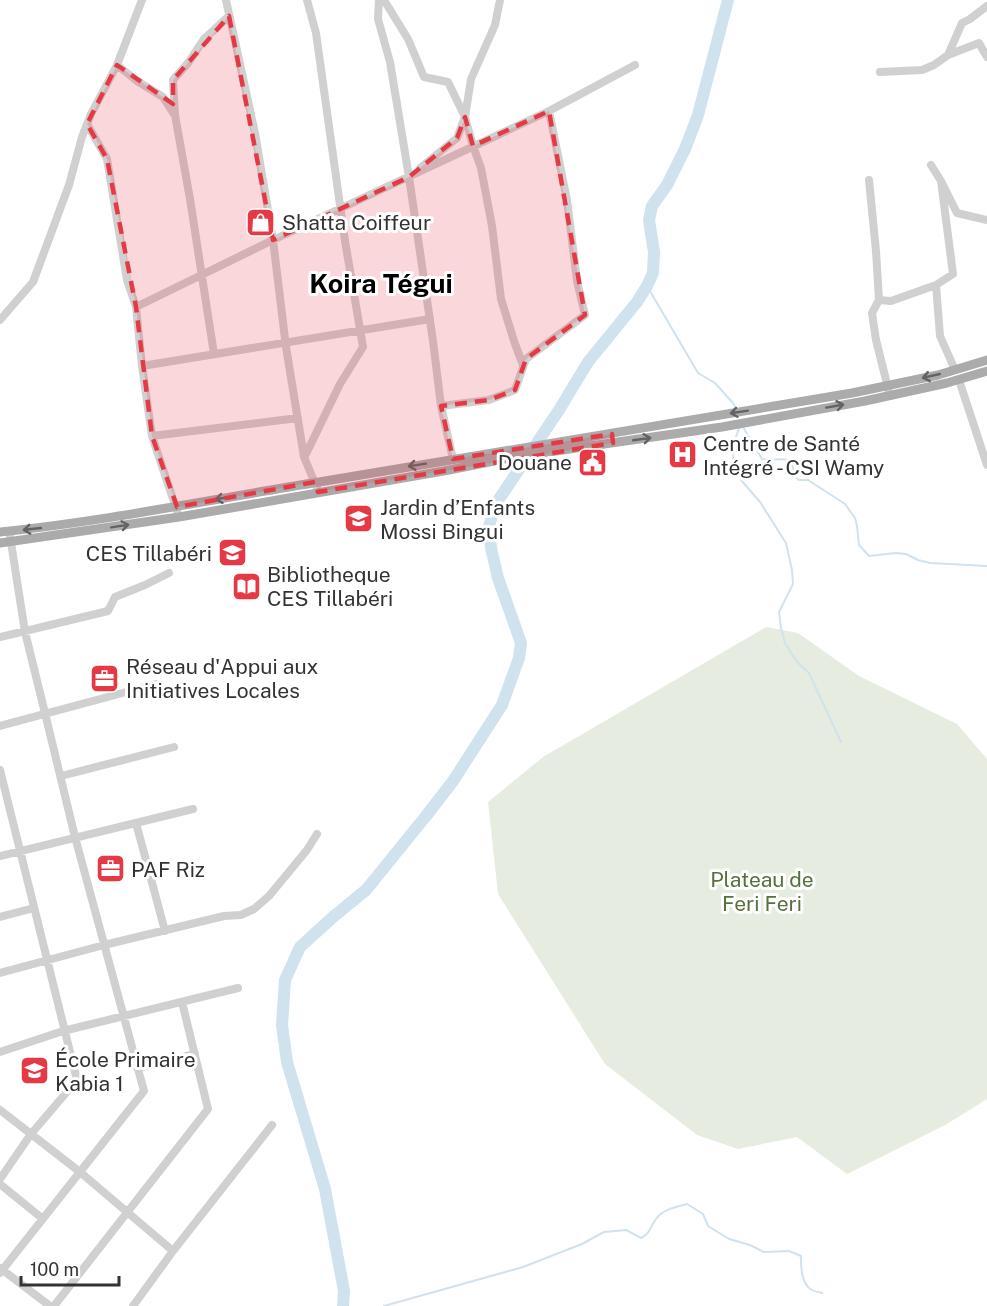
<svg xmlns="http://www.w3.org/2000/svg" width="987" height="1306" viewBox="0 0 987 1306" font-family="'Public Sans',sans-serif">
	<style>
		.green { fill: #e6ecdf }
		.lines { fill: none; stroke-linecap: round; stroke-linejoin: round }
		.stream { stroke: #cfe2ee; stroke-width: 2 }
		.river { stroke: #cfe2ee; stroke-width: 12 }
		.minor { stroke: #d0d0d0; stroke-width: 8 }
		.major { stroke: #ababab; stroke-width: 9 }
		.oneway { stroke: #636363 }
		.marked { fill: #e63946; fill-opacity: 0.2; stroke: #e63946; stroke-width: 4.5; stroke-dasharray: 12 8; stroke-linejoin: round }
		.labels { text-anchor: middle; dominant-baseline: central; stroke-width: 6; stroke-linejoin: round; paint-order: stroke }
		.poi-label { font-size: 21px; fill: #333; stroke: #fff; text-anchor: start }
		.park-label { font-size: 21px; fill: #56703f; stroke: #fff }
		.district-label { font-size: 27px; font-weight: bold; fill: #000; stroke: #fff }
	</style>
	<rect width="100%" height="100%" fill="#fff"/>
	<path class="green" d="M766 627 798 633 859 676 957 724 987 759V1099L947 1124 847 1174 797 1137 738 1149 697 1135 605 1064 498 894 488 802 543 757Z"/>
	<g class="lines">
		<path class="stream" d="M647 286 698 373 715 383 733 403 737 410
			M743 427 762 459C771 461 779 458 788 460L793 467 795 477 799 480H808L845 504 855 518 857 526 859 545 869 556 896 553 906 554 918 560 930 563 987 566
			M739 428 734 443 733 460 741 480 760 502 786 543 792 570 793 584 779 612 781 628 785 643 797 662 809 673 841 742
			M384 1306 523 1267 582 1244 604 1232 626 1230 641 1238C650 1234 650 1227 656 1219 663 1209 676 1207 687 1204L703 1214 708 1226 729 1239 750 1245 764 1252 789 1251 801 1256C801 1266 801 1279 808 1287 811 1291 817 1292 822 1293"/>
		<path class="river" d="M343 1306 344 1291 325 1189 287 1062 282 1025 285 980 300 947 333 917 366 890 426 816 453 781 502 705 519 658 521 643 498 578 491 548 489 527 495 505 559 410 588 362 637 302 647 286 653 273 654 252 649 220 652 206 667 185 685 149 698 115 728 0"/>
		<path class="minor" d="M226 0 255 133 273 240 286 347 304 457 317 488
			M379 0 378 19 390 62 409 177 433 341 441 406 453 459
			M384 0 408 39 424 77 448 82 465 117 473 146 481 168 492 226 501 299 515 344 523 365
			M948 55 962 23 970 19 987 6
			M117 65 137 81 163 97 174 114
			M880 72 922 70 934 65 948 55 979 43 987 57
			M87 124 107 159 127 280 136 307 142 366 152 436 179 517
			M931 165 941 181 957 213 987 220
			M420 168 457 138 465 117 471 79 495 25 500 0
			M869 180 876 251 879 300 872 313 876 340 890 396
			M941 181 953 274 936 285 940 336 955 370
			M879 300 891 301 936 285
			M136 307 273 240 549 111 635 65
			M0 320 33 282 69 185 82 137 91 114 117 65 142 0
			M214 354 190 199 175 115 173 80 188 63 204 39 229 16
			M142 366 430 319
			M959 380 987 465
			M441 406 489 400 515 390 526 359 585 315 577 281 567 200 549 111
			M152 436 298 418
			M305 456 340 384 363 347 345 241 316 33 307 0
			M0 637 108 611 115 597 145 585 169 573
			M0 726 156 684
			M0 770 77 1080 31 1134 0 1179
			M61 776 174 747
			M136 823 165 931
			M0 856 193 809
			M0 917 34 908
			M0 973 104 945 224 916 241 915 254 909 269 896 307 850 317 834
			M0 1052 63 1031 238 988
			M137 1068 195 1054
			M0 1110 80 1172 173 1251
			M0 1184 43 1219
			M0 1268 50 1306
			M0 1273 144 1091 75 837 44 709 25 632 10 536
			M54 1306 208 1109 182 1002
			M133 1306 173 1251 272 1125"/>
		<path class="major" d="M0 532C107 521 213 499 319 482 496 452 674 423 852 393L938 375 987 360
			M0 543 179 517 449 470 514 457 722 427 865 401 947 383 987 371"/>
	</g>
	<defs><path id="oneway-shaft" d="M-6 0H5M1.5-3L5.5 0L1.5 3" fill="none" stroke-width="1.6" stroke-linecap="round" stroke-linejoin="round" transform="scale(1.5)"/></defs>
	<g class="oneway">
		<use href="#oneway-shaft" transform="translate(931 376) rotate(167)"/>
		<use href="#oneway-shaft" transform="translate(835 406) rotate(-10)"/>
		<use href="#oneway-shaft" transform="translate(739 412) rotate(171)"/>
		<use href="#oneway-shaft" transform="translate(642 439) rotate(-8)"/>
		<use href="#oneway-shaft" transform="translate(417 465) rotate(171)"/>
		<use href="#oneway-shaft" transform="translate(224 498) rotate(170)"/>
		<use href="#oneway-shaft" transform="translate(120 526) rotate(-9)"/>
		<use href="#oneway-shaft" transform="translate(32 529) rotate(174)"/>
	</g>
	<path class="marked" d="M229 16 273 240 409 177 457 138 465 117 473 146 549 111 585 315 526 359 515 390 489 400 441 406 453 459 612 434 613 443 318 492 315 482 177 507 152 436 136 307 107 159 87 124 117 65 173 104V80Z"/>
	<defs>
		<symbol id="shop-square" viewBox="-11 -11 22 22"><rect x="-9" y="-9" width="18" height="18" rx="4" fill="#e63946" stroke="#fff"/><path d="M-5-2.5h2.3a2.7 3.5 0 0 1 5.4 0H5L5.5 6h-11ZM-1.5-2.5h3a1.5 2.3 0 0 0-3 0Z" fill="#fff"/></symbol>
		<symbol id="hospital-square" viewBox="-11 -11 22 22"><rect x="-9" y="-9" width="18" height="18" rx="4" fill="#e63946" stroke="#fff"/><path d="M-5-5h3v3.5h4V-5h3V5h-3V1.5h-4V5h-3Z" fill="#fff"/></symbol>
		<symbol id="civic-square" viewBox="-11 -11 22 22"><rect x="-9" y="-9" width="18" height="18" rx="4" fill="#e63946" stroke="#fff"/><path d="M-.6-6.5H3V-4.5H.6V-3L4-1V1h2V6H-6V1h2V-1L-.6-3ZM-1.2 2.5V6h2.4V2.5Z" fill="#fff"/></symbol>
		<symbol id="school-square" viewBox="-11 -11 22 22"><rect x="-9" y="-9" width="18" height="18" rx="4" fill="#e63946" stroke="#fff"/><path d="M0-5L7-2L0 1L-7-2ZM-4 1L0 2.5L4 1V4Q0 6-4 4Z" fill="#fff"/></symbol>
		<symbol id="library-square" viewBox="-11 -11 22 22"><rect x="-9" y="-9" width="18" height="18" rx="4" fill="#e63946" stroke="#fff"/><path d="M-6-4Q-3-5.5-.7-3.5V5Q-3 3-6 4ZM6-4Q3-5.5 .7-3.5V5Q3 3 6 4Z" fill="#fff"/></symbol>
		<symbol id="office-square" viewBox="-11 -11 22 22"><rect x="-9" y="-9" width="18" height="18" rx="4" fill="#e63946" stroke="#fff"/><path d="M-6-3h4V-5.5h4V-3h4V5H-6ZM-1-4.5V-3h2v-1.5ZM-6 0V1H6V0Z" fill="#fff"/></symbol>
	</defs>
	<g fill-rule="evenodd">
		<use href="#shop-square" x="244" y="206" width="33" height="33"/>
		<use href="#hospital-square" x="666" y="438" width="33" height="33"/>
		<use href="#civic-square" x="576" y="446" width="33" height="33"/>
		<use href="#school-square" x="342" y="502" width="33" height="33"/>
		<use href="#school-square" x="216" y="536" width="33" height="33"/>
		<use href="#library-square" x="230" y="570" width="33" height="33"/>
		<use href="#office-square" x="88" y="662" width="33" height="33"/>
		<use href="#office-square" x="94" y="852" width="33" height="33"/>
		<use href="#school-square" x="18" y="1054" width="33" height="33"/>
	</g>
	<g class="labels">
		<g class="poi-label">
			<text x="282" y="222">Shatta Coiffeur</text>
			<text x="703" y="443">Centre de Santé<tspan x="703" dy="24">Intégré - CSI Wamy</tspan></text>
			<text x="572" y="462" text-anchor="end">Douane</text>
			<text x="380" y="507">Jardin d’Enfants<tspan x="380" dy="24">Mossi Bingui</tspan></text>
			<text x="212" y="553" text-anchor="end">CES Tillabéri</text>
			<text x="267" y="574">Bibliotheque<tspan x="267" dy="24">CES Tillabéri</tspan></text>
			<text x="126" y="666">Réseau d'Appui aux<tspan x="126" dy="24">Initiatives Locales</tspan></text>
			<text x="131" y="869">PAF Riz</text>
			<text x="55" y="1059">École Primaire<tspan x="55" dy="24">Kabia 1</tspan></text>
		</g>
		<g class="park-label">
			<text x="762" y="879">Plateau de<tspan x="762" dy="24">Feri Feri</tspan></text>
		</g>
		<g class="district-label">
			<text x="381" y="283">Koira Tégui</text>
		</g>
	</g>
	<path d="M21 1276v9h98v-9" fill="none" stroke="#333333" stroke-width="3"/>
	<text x="30" y="1276" font-size="18" fill="#333333" stroke="#ffffff" stroke-width="4.5" paint-order="stroke">100 m</text>
</svg>
